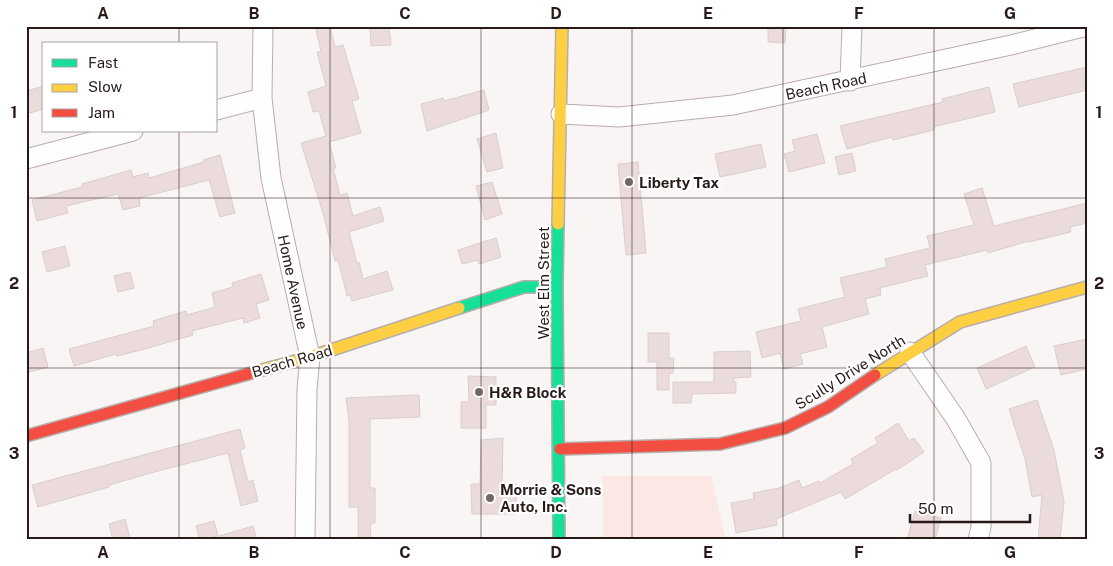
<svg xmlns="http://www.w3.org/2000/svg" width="1113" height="566" viewBox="0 0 1113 566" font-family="'Public Sans',sans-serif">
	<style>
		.green { fill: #fbe7e4 }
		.building { fill: #ebdcdb; stroke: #d8cecd }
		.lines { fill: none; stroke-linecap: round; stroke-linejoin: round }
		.street-casing { stroke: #b7aeac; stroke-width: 21 }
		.fast-casing { stroke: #b7aeac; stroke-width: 14 }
		.slow-casing { stroke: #b7aeac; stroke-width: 14 }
		.jam-casing { stroke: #b7aeac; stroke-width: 14 }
		.street { stroke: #fefefe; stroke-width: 19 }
		.fast { stroke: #16e098; stroke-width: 11 }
		.slow { stroke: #ffcf43; stroke-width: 11 }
		.jam { stroke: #f24e42; stroke-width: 11 }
		.grid { fill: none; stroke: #281a18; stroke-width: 1; stroke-opacity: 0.55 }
		.poi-dot { fill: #726765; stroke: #fff; stroke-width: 2 }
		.labels { text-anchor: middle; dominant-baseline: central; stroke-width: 4.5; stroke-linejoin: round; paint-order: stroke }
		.street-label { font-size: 15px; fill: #281a18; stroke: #fff }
		.poi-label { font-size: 15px; font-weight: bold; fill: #281a18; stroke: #fff; text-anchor: start }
		.neatline { fill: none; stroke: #281a18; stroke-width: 2 }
		.grid-label { font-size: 16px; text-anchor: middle; font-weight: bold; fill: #281a18 }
	</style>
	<rect width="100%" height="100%" fill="#faf5f5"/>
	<path class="green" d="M603 476H711L726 540H603Z"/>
	<path class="building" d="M315 26H330L335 47 343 45 359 99 352 101 361 133 329 142 336 168H333L340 195 347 193 353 216 380 207 384 221 349 232 357 263 359 262 363 279 387 271 393 290 352 301 350 295 347 296 338 260 335 261 323 213 301 143 326 136 319 111 313 112 308 92 326 86 317 52 321 51Z
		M389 26 391 45 371 46 370 28Z
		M768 26H786L785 43 768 42Z
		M1087 67V90L1019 107 1013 84Z
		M44 86V109L26 114V91Z
		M989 87 995 112 933 127 934 130 893 140 892 137 847 149 840 126 943 102 942 99Z
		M484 90 489 110 427 131 421 104 443 98 444 101Z
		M496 133 503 168 487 172 477 139Z
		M817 134 825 163 789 172 784 154 795 151 792 140Z
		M761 144 766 167 720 177 715 154Z
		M852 153 856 171 839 175 835 157Z
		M220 155 235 213 220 217 209 180 139 198 140 206 123 210 118 194 66 206 68 213 37 221 32 200 82 187V184L131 170 133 177 148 173 149 178 204 162 203 160Z
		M638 162 646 253 626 255 618 164Z
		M492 182 502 214 485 220 476 186Z
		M982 188 994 226 1087 203V223L1070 227 1071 232 1029 242V241L988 253 987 250 925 265 928 276 880 288 881 295 865 299 869 314 822 327 827 347 800 354 803 364 784 369 780 353 762 358 756 332 801 321 798 309 845 297 840 278 887 267 885 259 930 248 927 236 974 225 964 194Z
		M496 238 501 257 479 264 478 260 462 264 458 250Z
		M65 246 70 266 47 272 42 252Z
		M130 272 134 288 118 292 114 276Z
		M261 274 269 300 256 304 260 318 244 323 243 318 192 331 193 335 145 349 117 356 116 354 74 366 69 349 154 326 153 321 186 311 187 315 215 307 212 293 233 287 232 283Z
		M648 333H669V358H674L673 373H669V390H657V362H648Z
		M1087 339V369L1061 375 1054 346Z
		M1026 346 1035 367 986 389 977 368Z
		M43 348 48 367 26 373V353Z
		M750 351 751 377 734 378V382H736V393L692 394 691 403H673V382H714V352Z
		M468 376 496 377V405H486V428H461V402H469Z
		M419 395 420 417 370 419V488H375V523H371L370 540H358V507H349V421L346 398Z
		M1037 400 1054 450 1064 502 1060 540H1038L1042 495 1032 497 1025 459 1009 409Z
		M898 423 909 441 914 438 924 452 897 470 896 469 845 499 841 492 776 519 777 525 736 533 731 503 754 499 753 493 779 488 799 480 802 488 819 481 820 483 853 464 851 459 878 443 875 438Z
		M240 429 245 448 240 450 248 482 253 480 258 501 241 506 228 453 158 471 109 485V487L38 507 32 485Z
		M503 438 502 484H516V514H472L471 484H480L481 440Z
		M915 511 941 518 935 540H907Z
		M125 519 130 538 113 540 109 524Z
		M214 521 218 536 200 540 196 526Z
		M253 526 257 540H219V536Z"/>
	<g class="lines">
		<defs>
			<path id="street" d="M263 26 262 98 271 178 310 357 307 389 305 540
				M850 81 852 26
				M216 110 262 98
				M561 114 619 117 733 105 1011 45 1087 26
				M26 159 133 131
				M910 352 956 419 981 463V527L978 540"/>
			<path id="fast" d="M558 224 557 287 559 540
				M459 308 524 287H557"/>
			<path id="slow" d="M558 224 562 26
				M255 372 310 357 459 308
				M875 375 960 322 1087 287"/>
			<path id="jam" d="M26 436 255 372
				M560 449 720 444 785 428 828 407 875 375"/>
		</defs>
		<use href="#street" class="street-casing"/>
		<use href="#fast" class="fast-casing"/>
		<use href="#slow" class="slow-casing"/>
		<use href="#jam" class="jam-casing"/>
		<use href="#street" class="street"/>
		<use href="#fast" class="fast"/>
		<use href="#slow" class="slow"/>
		<use href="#jam" class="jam"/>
	</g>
	<path class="grid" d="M179 26V44M330 26V540M481 26V540M632 26V540M783 26V540M934 26V540M179 131V540M26 198H1087M26 368H1087"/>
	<g class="poi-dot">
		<circle cx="629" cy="182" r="5"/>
		<circle cx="479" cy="392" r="5"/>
		<circle cx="490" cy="498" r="5"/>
	</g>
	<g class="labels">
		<g class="street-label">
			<text transform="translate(826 86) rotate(-12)">Beach Road</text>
			<text transform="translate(293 282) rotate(78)">Home Avenue</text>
			<text transform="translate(543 283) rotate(-90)">West Elm Street</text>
			<text transform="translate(292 361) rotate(-16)">Beach Road</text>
			<text transform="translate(850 372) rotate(-32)">Scully Drive North</text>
		</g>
		<g class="poi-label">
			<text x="639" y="182">Liberty Tax</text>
			<text x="489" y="392">H&amp;R Block</text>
			<text x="500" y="489">Morrie &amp; Sons<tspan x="500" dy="17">Auto, Inc.</tspan></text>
		</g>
	</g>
	<rect width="1113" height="566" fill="none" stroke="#ffffff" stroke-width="55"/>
	<rect x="42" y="42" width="175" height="90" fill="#ffffff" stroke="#a9a3a3"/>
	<rect x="52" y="59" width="25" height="8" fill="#16e098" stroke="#a9a3a3"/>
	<text x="88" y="68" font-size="15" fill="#281a18">Fast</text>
	<rect x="52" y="84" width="25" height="8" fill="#ffcf43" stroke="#a9a3a3"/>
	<text x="88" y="92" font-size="15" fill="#281a18">Slow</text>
	<rect x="52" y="109" width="25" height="8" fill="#f24e42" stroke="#a9a3a3"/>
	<text x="88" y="118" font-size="15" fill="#281a18">Jam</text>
	<path d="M910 514v8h120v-8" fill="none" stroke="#281a18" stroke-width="2.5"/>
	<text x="918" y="514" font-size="15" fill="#281a18" stroke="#ffffff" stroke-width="4" paint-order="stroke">50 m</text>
	<rect x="28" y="28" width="1058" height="510" class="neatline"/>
	<g class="grid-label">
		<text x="103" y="19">A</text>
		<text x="254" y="19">B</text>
		<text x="405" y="19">C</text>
		<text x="556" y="19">D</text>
		<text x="708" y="19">E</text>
		<text x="859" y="19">F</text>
		<text x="1010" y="19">G</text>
		<text x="14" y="118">1</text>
		<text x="1099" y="118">1</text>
		<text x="14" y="289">2</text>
		<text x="1099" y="289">2</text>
		<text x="14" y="459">3</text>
		<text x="1099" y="459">3</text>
		<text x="103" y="558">A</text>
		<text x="254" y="558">B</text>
		<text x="405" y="558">C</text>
		<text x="556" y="558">D</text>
		<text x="708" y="558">E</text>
		<text x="859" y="558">F</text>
		<text x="1010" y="558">G</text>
	</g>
</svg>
